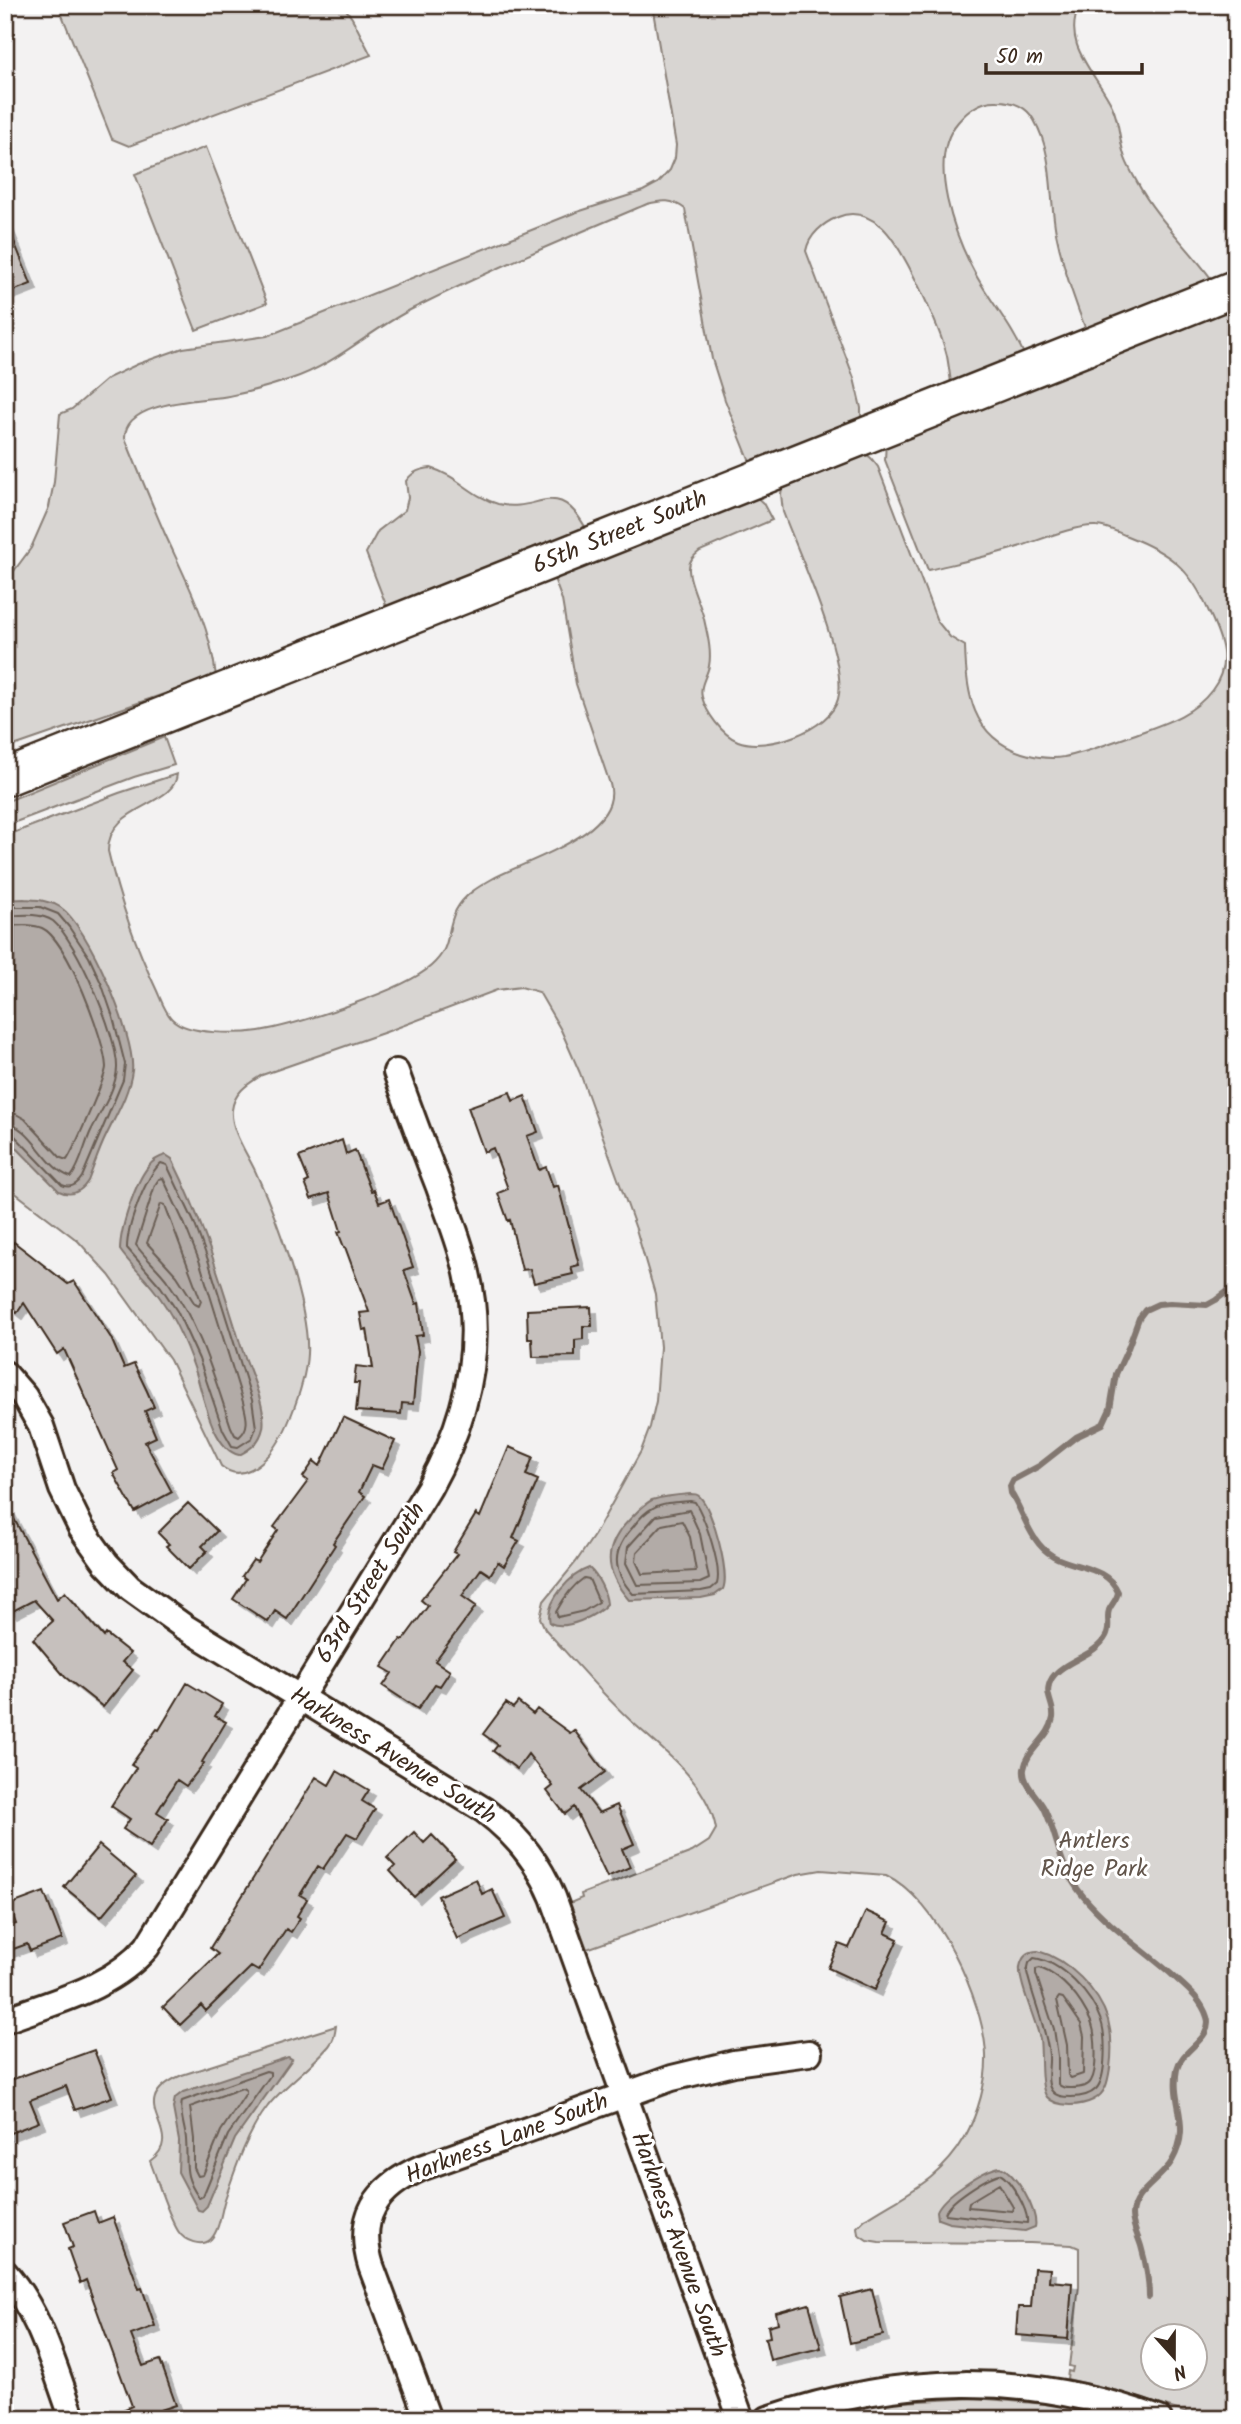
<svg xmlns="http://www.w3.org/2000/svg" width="1241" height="2424" viewBox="0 0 1241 2424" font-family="Kalam,sans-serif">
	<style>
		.green { fill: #d8d5d2; stroke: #8a8078; stroke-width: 2; fill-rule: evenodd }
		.water { fill: #b2aba7; stroke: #827770; stroke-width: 2 }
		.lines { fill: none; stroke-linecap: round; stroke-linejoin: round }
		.shore { stroke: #6b5e55; stroke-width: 2 }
		.stream { stroke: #827770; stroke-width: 6 }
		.building { fill: #c6c0bd; stroke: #3b2a1e; stroke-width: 2; filter: url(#shadow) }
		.street-casing { stroke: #3b2a1e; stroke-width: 30 }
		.secondary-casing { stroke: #3b2a1e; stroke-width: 40 }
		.street { stroke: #fff; stroke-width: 24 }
		.secondary { stroke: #fff; stroke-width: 35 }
		.labels { text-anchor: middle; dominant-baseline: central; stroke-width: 6; stroke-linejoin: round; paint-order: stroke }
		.street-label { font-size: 24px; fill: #3b2a1e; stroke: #fff }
		.park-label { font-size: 24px; fill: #62554b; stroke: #fff }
	</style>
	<defs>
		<filter id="shadow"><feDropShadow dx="6" dy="6" stdDeviation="0" flood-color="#0004"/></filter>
	</defs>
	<rect width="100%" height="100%" fill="#f3f2f2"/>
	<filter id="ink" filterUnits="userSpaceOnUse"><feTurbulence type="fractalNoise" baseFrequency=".0143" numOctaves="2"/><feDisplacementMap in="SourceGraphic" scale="14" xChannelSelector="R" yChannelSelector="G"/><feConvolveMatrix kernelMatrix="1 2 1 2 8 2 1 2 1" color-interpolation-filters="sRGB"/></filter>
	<g filter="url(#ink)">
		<path class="green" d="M58 5H343L352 18 371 55 129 146 112 139Z
			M652 5H1080C1060 44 1096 73 1112 106 1120 123 1119 141 1125 158 1128 166 1133 175 1137 182 1157 220 1191 249 1215 284L1088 335C1075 303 1063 267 1056 233 1049 196 1054 154 1034 120 1027 107 1013 101 998 101 982 100 968 110 958 122 925 160 956 239 977 277 993 305 1014 329 1026 359L952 388C950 377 949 367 947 356 940 328 903 246 882 227 869 216 854 210 838 217 823 223 809 235 806 251L854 378 861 408V424L752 467 725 400 712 359 685 209C672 199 663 200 647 204 569 237 490 270 414 308 371 329 337 364 291 379 271 386 250 392 229 396 203 401 124 400 125 438 138 470 151 502 165 534 186 580 210 624 216 676L5 749V583L31 548 49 507 54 482 60 414 72 409 108 378 138 364 183 348 267 336 574 213 643 191 658 183 670 170 675 158 676 145Z
			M206 147 267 303 196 330 135 174Z
			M1236 302V2419H1206L1114 2390 1067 2379 1068 2371 1072 2372 1073 2367 1069 2366 1079 2287V2248L1072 2245 1030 2243 879 2242 867 2240 858 2234 857 2227 864 2220C904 2194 940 2181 965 2137 978 2113 987 2082 986 2055 984 2001 937 1899 886 1875L821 1870 798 1874 587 1949 570 1903 582 1898 581 1894 692 1852 709 1841 716 1829C708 1782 662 1750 630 1720 600 1692 573 1660 545 1629L540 1618 544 1601 576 1562 595 1534 641 1451 650 1427 656 1401 660 1347 655 1294 636 1229 580 1073 561 1030 539 992 521 987 497 990 386 1032 262 1075C248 1084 234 1092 232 1110 230 1131 249 1156 257 1175 276 1216 310 1310 307 1354 306 1375 299 1396 291 1416 285 1431 278 1446 267 1457 253 1471 237 1480 221 1466L170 1360 109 1275 78 1241 5 1185V836L119 793 177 774C175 807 108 804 108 851 119 899 136 947 157 991 161 1000 165 1012 172 1019 188 1035 238 1034 259 1031 296 1025 405 990 431 966 453 947 445 931 456 910 464 895 478 887 492 879 524 861 624 833 610 784L576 684 562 600 552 573 752 493 763 503 772 520 700 551C694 556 689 560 689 568 688 581 701 605 704 619 707 633 712 651 709 666 707 676 699 686 702 697 706 712 722 735 738 741 766 752 830 730 838 699 849 662 798 552 783 512L781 494 783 481 861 450 871 458 878 467 937 621 950 637 965 646C966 693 972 737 1022 753 1035 757 1051 759 1064 757 1086 753 1109 743 1130 736 1159 725 1192 717 1212 690 1232 664 1222 639 1209 612 1190 568 1170 553 1127 536 1117 532 1106 526 1096 526 1073 525 1038 541 1015 548 986 557 957 563 928 570L885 460 886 440ZM1154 2336H1196V2378H1154Z
			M431 468C458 476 472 497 498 504 540 514 557 474 588 532L388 610 366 553 378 531 405 510 408 498 406 481C413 471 421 469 431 468Z
			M164 737 174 765 134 777 5 826V802Z
			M336 2026C335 2034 334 2040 329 2046 310 2068 286 2084 268 2106 247 2133 236 2167 225 2199 221 2211 220 2229 211 2239 202 2248 184 2241 178 2231 166 2211 159 2184 150 2161 191 2132 117 2103 182 2075Z
			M975 2398 1057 2405 1114 2419H890L885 2403Z"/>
		<path class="water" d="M24 899C36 900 49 900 60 907 88 925 136 1038 132 1071 129 1094 116 1115 106 1136 99 1150 94 1166 88 1181 81 1192 71 1197 59 1191L5 1136V900Z
			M166 1155 172 1159C202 1219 221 1281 241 1346 248 1368 267 1406 263 1428 260 1442 251 1449 239 1455 213 1450 203 1395 196 1373 186 1344 174 1315 155 1291 144 1276 130 1265 120 1250 120 1229 135 1183 148 1167 153 1160 158 1157 166 1155Z
			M690 1494C695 1494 697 1494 700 1497 713 1510 730 1574 723 1589L715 1595 701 1598 629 1600C603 1570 603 1546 631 1518 637 1512 644 1504 652 1500 664 1496 677 1495 690 1494Z
			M589 1568C598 1576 606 1592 607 1604 596 1616 566 1631 550 1623 544 1602 571 1574 589 1568Z
			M1038 1951C1068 1959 1099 1991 1108 2020 1112 2035 1112 2053 1110 2068 1108 2081 1106 2094 1093 2100 1081 2106 1057 2108 1047 2097 1039 2087 1042 2054 1040 2039 1036 2021 1018 1981 1020 1967 1022 1957 1028 1951 1038 1951Z
			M288 2057 292 2059 235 2139 207 2206 202 2211 198 2210 178 2172 179 2141 173 2108 175 2098 183 2092Z
			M1000 2167C1015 2171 1039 2212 1035 2227L1025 2231 949 2223 938 2219 937 2211C943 2196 983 2170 1000 2167Z"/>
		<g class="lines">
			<path class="shore" d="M5 907H40L58 914 69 927 89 957 102 985 113 1017 125 1064 123 1080 82 1177C77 1185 71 1189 62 1185L13 1134 5 1132
				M5 916C20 915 40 912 53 921 77 941 118 1037 117 1068 116 1091 99 1113 90 1133 84 1147 80 1166 71 1177 46 1170 31 1125 5 1123
				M5 926C17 926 31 923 42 928 67 939 105 1040 106 1067 106 1077 74 1149 67 1160L61 1158 25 1119 16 1114 5 1113
				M161 1163 167 1165 194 1222 208 1260 252 1400 256 1428 252 1438 238 1447 232 1446 223 1430 199 1359 177 1311 161 1287 127 1248C127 1227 145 1177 161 1163Z
				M163 1178 185 1225 200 1263 243 1402C246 1415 251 1427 239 1437L235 1435 231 1427C214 1377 200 1325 168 1282 159 1269 145 1258 136 1245L155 1185 159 1179Z
				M161 1204 165 1205 201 1301 199 1306 195 1304 177 1276 147 1243Z
				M690 1501 695 1502C705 1518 722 1566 717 1584L711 1589 701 1591 633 1594C611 1570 612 1550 633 1527 638 1520 645 1512 653 1508 663 1502 678 1502 690 1501Z
				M689 1510 700 1534 709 1579 700 1583 637 1585 626 1563 628 1547 656 1516Z
				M682 1521 690 1537 696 1571 642 1574 636 1561 637 1552 662 1525Z
				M584 1578 589 1579 599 1602 584 1611 558 1617 556 1612C563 1599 572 1586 584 1578Z
				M1034 1958C1062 1962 1092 1995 1101 2021 1106 2035 1107 2078 1096 2089 1090 2095 1080 2097 1071 2097 1065 2097 1056 2097 1052 2091 1045 2083 1050 2065 1049 2055 1046 2026 1033 2000 1027 1972L1029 1963Z
				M1040 1968C1063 1977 1081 1999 1091 2022 1096 2033 1098 2070 1091 2081 1088 2087 1079 2088 1072 2088 1065 2088 1062 2088 1058 2084V2056L1054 2029 1036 1974V1969Z
				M1059 1997 1063 1998 1081 2024 1084 2036 1083 2074 1071 2078 1068 2075 1067 2045 1057 2000Z
				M266 2071 270 2072V2076L228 2135 203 2196 199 2198C182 2173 188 2166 186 2139 185 2126 179 2114 182 2101Z
				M242 2088 246 2090V2093L221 2131 203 2175 198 2176 194 2168V2139L190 2107Z
				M1000 2174C1011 2180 1029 2211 1027 2223L945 2214C947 2202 987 2177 1000 2174Z
				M999 2184 1013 2207 1012 2211 968 2207 969 2202Z"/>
			<path class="stream" d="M1149 2297C1149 2279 1146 2263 1141 2246 1138 2236 1132 2225 1132 2215 1133 2192 1161 2180 1172 2161 1193 2124 1170 2104 1177 2069 1182 2048 1214 2039 1207 2017 1201 1998 1184 1986 1170 1973 1141 1948 1108 1926 1083 1896 1058 1866 1060 1843 1045 1810 1039 1797 1022 1784 1024 1769 1027 1749 1050 1738 1053 1718 1055 1704 1042 1694 1052 1678 1064 1660 1096 1656 1106 1636 1111 1627 1106 1618 1109 1610 1112 1603 1117 1600 1118 1592 1107 1566 1073 1568 1053 1556 1030 1543 1024 1513 1011 1493L1010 1486 1013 1480 1039 1466 1076 1437 1103 1424 1110 1409 1116 1374 1128 1348 1139 1318 1145 1310 1158 1304 1170 1303 1207 1305 1216 1300 1236 1285"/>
		</g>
		<path class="building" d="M6 221 31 284 5 294V222Z
			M510 1092 513 1101 525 1096 538 1132 527 1136 539 1170 546 1167 553 1187 558 1185 579 1265 571 1267 573 1274 534 1283 530 1269 522 1270 510 1220 508 1221 498 1193 508 1189 493 1148 484 1152 468 1107Z
			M342 1140 346 1154 355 1150 371 1191 374 1190 379 1203 389 1199 413 1267 404 1270 416 1304 419 1303 423 1335 415 1336 418 1351 413 1404 402 1403 401 1414 356 1411 359 1383H354L356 1366 373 1368 367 1329 363 1330 360 1313 369 1312 345 1247H344L338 1232 341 1231 329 1193 311 1199 305 1183 309 1181 299 1157Z
			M14 1242 68 1284 74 1281 111 1338 124 1368 134 1364 147 1391 154 1407 145 1411 156 1437 145 1442 172 1492 135 1512 113 1473 118 1470 64 1349 57 1354 24 1303 17 1313 5 1304V1253Z
			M591 1307 592 1326H583V1339L575 1340V1356L533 1357 532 1339H528L527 1310Z
			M343 1417 395 1441 382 1469 372 1465 359 1492 365 1496 333 1543 335 1545 287 1619 275 1611 268 1622 233 1599 246 1579 242 1576 253 1560 257 1562 278 1530 274 1527 308 1481 303 1477 314 1461 320 1466Z
			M509 1447 533 1457 526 1475 538 1480 513 1538 519 1541 504 1566 498 1562 490 1575 481 1569 462 1596 476 1606 435 1661 450 1671 440 1686 435 1684 418 1709 383 1686 392 1673 382 1667 401 1639 403 1640 428 1606 421 1600 457 1554 453 1552 476 1514 480 1517Z
			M5 1502 57 1599 65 1592 104 1637 106 1634 130 1653 122 1662 133 1670 103 1707 65 1677 33 1639 53 1621 34 1600 11 1612 5 1601Z
			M188 1503 217 1531 202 1546 207 1551 189 1569 166 1546 169 1544 158 1533Z
			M187 1683 222 1704 215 1716 226 1722 202 1762 204 1763 186 1786 177 1780 157 1812 168 1819 150 1847 123 1829 130 1819 111 1806 136 1768 131 1765 157 1729 159 1730Z
			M518 1702 533 1714 537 1709 570 1733 574 1730 605 1772 581 1790 599 1813 617 1805 634 1844 622 1849 630 1867 607 1877 574 1807 565 1814 547 1791 553 1786 528 1754 517 1769 493 1751 498 1745 483 1734 506 1703 513 1708Z
			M337 1771 369 1790 362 1801 375 1809 357 1838 347 1833 323 1869 318 1866 300 1895 307 1899 297 1916 300 1918 291 1932 286 1929 258 1971 251 1967 206 2011 201 2005 180 2025 163 2007 218 1954 210 1948 316 1777 329 1785Z
			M414 1832 424 1843 432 1835 455 1859 414 1897 390 1871 395 1866 387 1858Z
			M99 1845 136 1876 101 1917 64 1887Z
			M476 1879 482 1894 492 1889 505 1918 457 1939 438 1896Z
			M44 1892 62 1939 30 1951 27 1944 5 1952V1927L16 1924 9 1905Z
			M866 1911 890 1922 885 1933 898 1939 875 1990 828 1968 839 1944 849 1948Z
			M94 2050 112 2097 75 2110 66 2086 30 2100 39 2122 5 2135V2082Z
			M94 2211 98 2223 113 2217 139 2289 142 2288 155 2326 131 2335 143 2366 160 2360 176 2405 161 2410 164 2419H102L132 2406 86 2280 80 2283 68 2249 73 2247 64 2222Z
			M1034 2268 1050 2269 1049 2281 1072 2283 1068 2339 1016 2335 1018 2307H1031Z
			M872 2289 883 2335 850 2343 840 2297Z
			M809 2304 821 2348 770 2360 765 2338 770 2337 768 2326 778 2323 776 2313Z"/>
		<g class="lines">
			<defs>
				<path id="street" d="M5 1374 24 1396 41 1426 62 1489 81 1528 106 1563 130 1588 183 1626 484 1810C515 1833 538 1861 553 1897L741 2419
					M5 2020C55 2001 111 1989 147 1947L429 1488C466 1421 485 1349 467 1273 461 1244 449 1216 439 1187 424 1149 410 1111 396 1072
					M5 2273C41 2314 54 2368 73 2419
					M428 2419 371 2266C356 2217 376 2188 421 2168L672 2078 734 2063 809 2053
					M768 2419C899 2374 1027 2371 1159 2419"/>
				<path id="secondary" d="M5 778 1236 288"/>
			</defs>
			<use href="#street" class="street-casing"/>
			<use href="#secondary" class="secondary-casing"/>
			<use href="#street" class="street"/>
			<use href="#secondary" class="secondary"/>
		</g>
	</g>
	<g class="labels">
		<g class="street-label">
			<text transform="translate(620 533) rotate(-22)">65th Street South</text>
			<text transform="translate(371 1583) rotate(-58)">63rd Street South</text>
			<text transform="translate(393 1756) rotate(32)">Harkness Avenue South</text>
			<text transform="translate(507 2139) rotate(-21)">Harkness Lane South</text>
			<text transform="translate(678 2245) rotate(70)">Harkness Avenue South</text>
		</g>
		<g class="park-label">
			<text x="1094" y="1841">Antlers<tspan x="1094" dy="28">Ridge Park</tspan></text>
		</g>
	</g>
	<rect width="1241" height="2424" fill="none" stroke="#fff" stroke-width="28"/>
	<rect x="14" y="14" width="1213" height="2396" fill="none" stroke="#3b2a1e" stroke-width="2.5" filter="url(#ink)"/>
	<g transform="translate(1174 2357) rotate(159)"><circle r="33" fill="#ffffff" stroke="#b1aaa5" stroke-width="2"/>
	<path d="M0-5L12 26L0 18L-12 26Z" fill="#3b2a1e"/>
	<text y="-10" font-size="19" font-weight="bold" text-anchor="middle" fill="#3b2a1e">N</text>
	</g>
	<path d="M986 63v10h156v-10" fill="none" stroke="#3b2a1e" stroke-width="3.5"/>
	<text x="996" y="63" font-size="21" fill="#3b2a1e" stroke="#ffffff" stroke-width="5" paint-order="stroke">50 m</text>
</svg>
